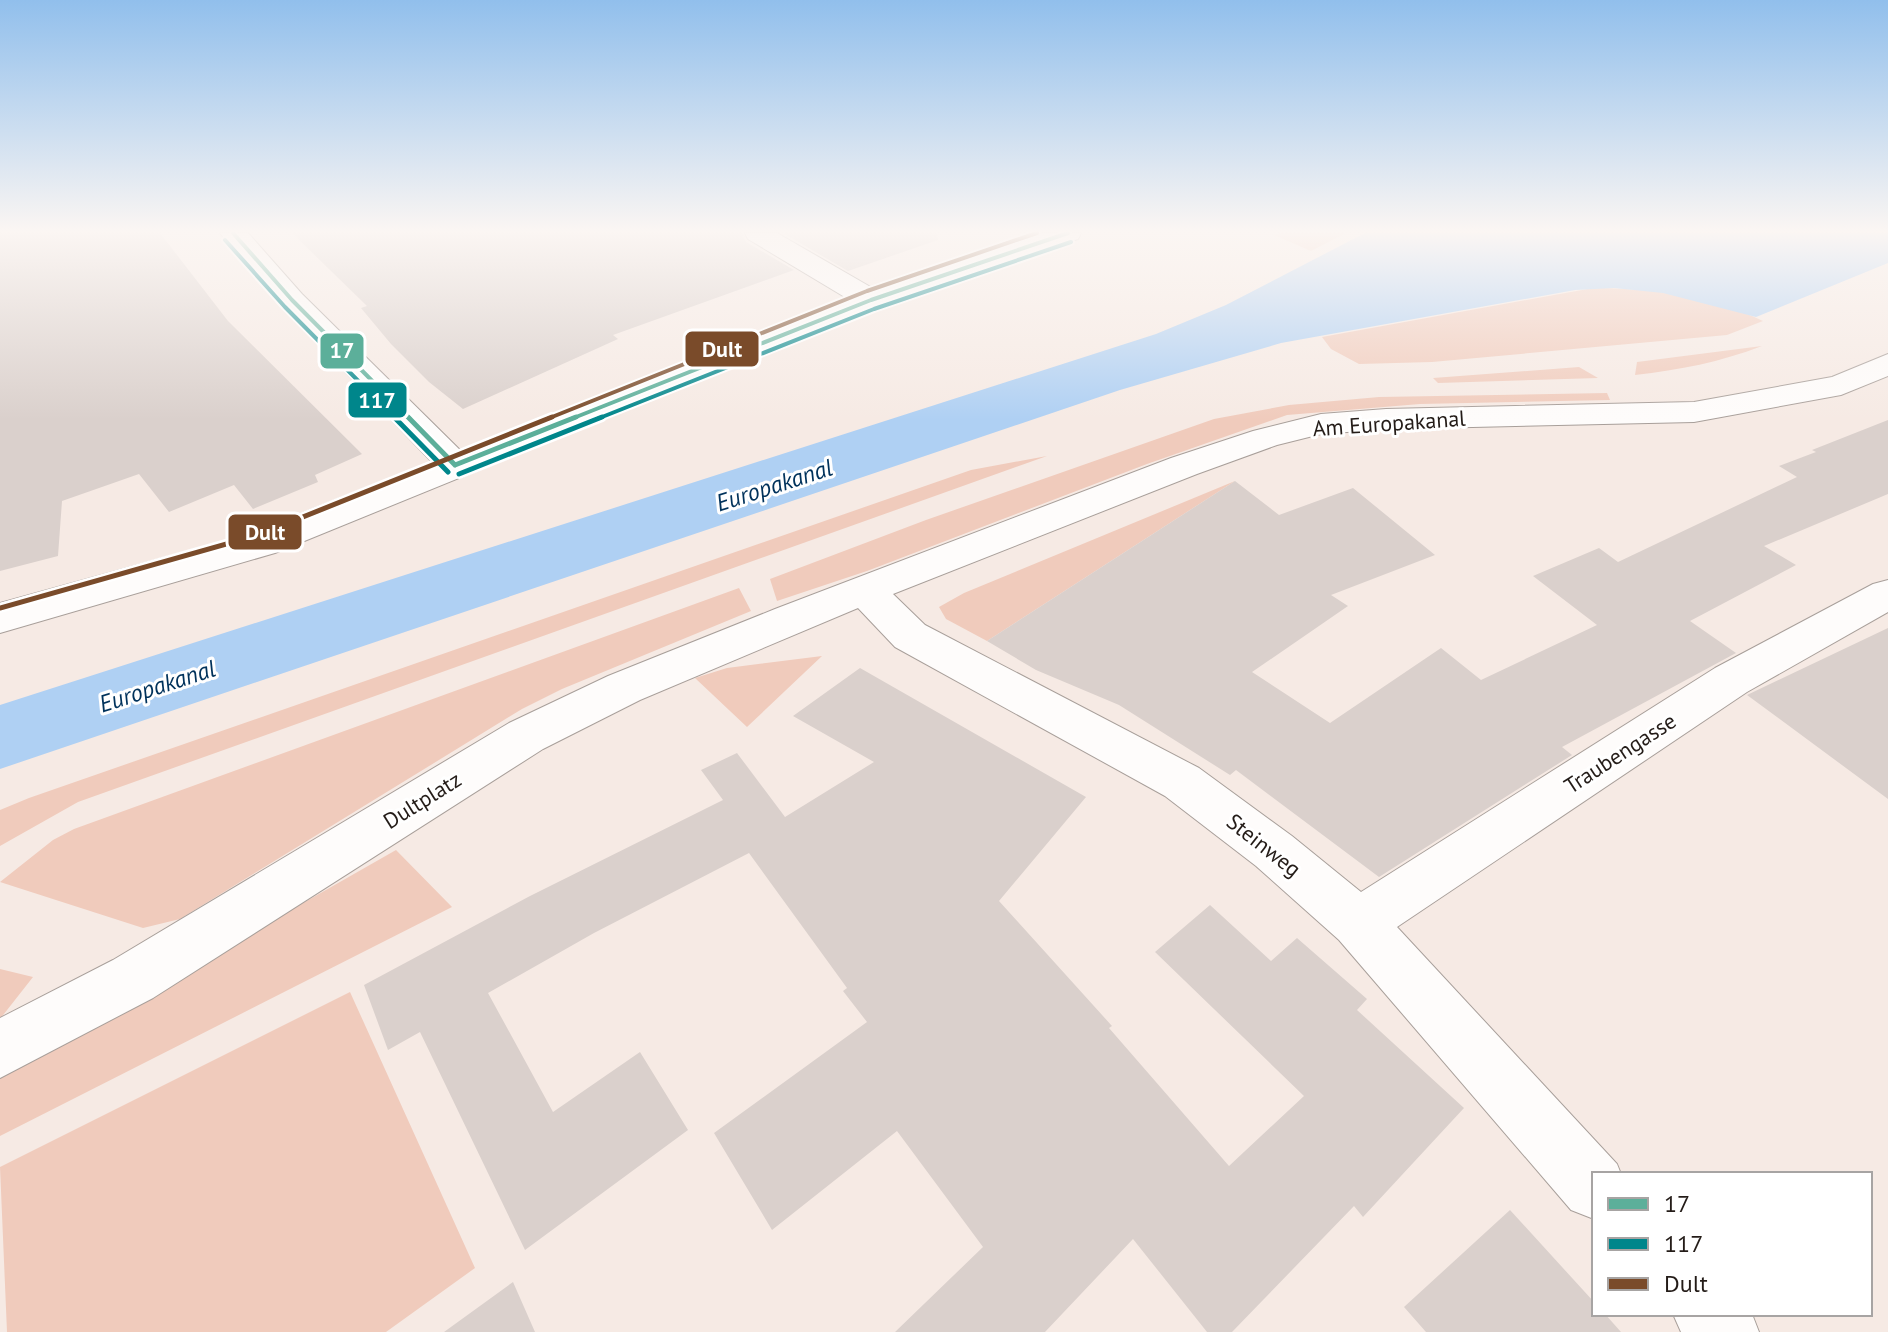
<svg xmlns="http://www.w3.org/2000/svg" width="1888" height="1332" viewBox="0 0 1888 1332" font-family="'PT Sans',sans-serif">
	<style>
		.green { fill: #f0cbbc }
		.water { fill: #afd0f3 }
		.building { fill: #dad0cc }
		.lines { fill: none; stroke-linecap: round; stroke-linejoin: round }
		.minor-casing { stroke: #a89f9a; stroke-width: 2 }
		.minor { fill: #fefcfb; fill-rule: evenodd }
		.bus-1-far1-casing { stroke: #fff; stroke-width: 8 }
		.bus-1-casing { stroke: #fff; stroke-width: 10 }
		.bus-2-far1-casing { stroke: #fff; stroke-width: 8 }
		.bus-2-casing { stroke: #fff; stroke-width: 10 }
		.bus-3-far1-casing { stroke: #fff; stroke-width: 8 }
		.bus-3-casing { stroke: #fff; stroke-width: 10 }
		.bus-1-far1 { stroke: #5caf9a; stroke-width: 4 }
		.bus-1 { stroke: #5caf9a; stroke-width: 5 }
		.bus-2-far1 { stroke: #00868b; stroke-width: 4 }
		.bus-2 { stroke: #00868b; stroke-width: 5 }
		.bus-3-far1 { stroke: #7a4b2a; stroke-width: 4 }
		.bus-3 { stroke: #7a4b2a; stroke-width: 5 }
		.labels { text-anchor: middle; dominant-baseline: central; stroke-width: 6; stroke-linejoin: round; paint-order: stroke }
		.street-label { font-size: 22px; fill: #241c18; stroke: #fff }
		.water-label { font-size: 24px; font-style: italic; fill: #00325b; stroke: #fff }
		.line-badge { stroke: #fff; stroke-width: 3 }
		.badge-label { font-size: 22px; text-anchor: middle; font-weight: bold; fill: #fff }
	</style>
	<rect width="100%" height="100%" fill="#f6eae4"/>
	<path class="green" d="M1281 233H1346L1311 251 1274 235Z
		M1593 288C1649 288 1712 296 1763 321L1727 335 1432 362 1359 364 1331 349 1322 337Z
		M1762 346C1720 362 1680 370 1635 375L1637 362Z
		M1579 367 1598 378 1438 383 1433 378Z
		M1607 393 1610 400 1420 404 1287 415 1147 464 867 571 777 601 770 579 926 520 1214 419 1289 405 1379 397Z
		M1047 456 78 802 0 846V810L29 798 971 470Z
		M1235 481 987 641 946 619 939 607 964 593Z
		M739 588 751 611 562 689 522 709 180 919 143 928 0 882 53 840 74 829Z
		M822 656 747 727 695 678 727 668Z
		M396 850 452 907 0 1136V1076Z
		M0 969 33 977 0 1019Z
		M350 992 475 1268 386 1332H7L0 1167Z"/>
	<path class="water" d="M1365 233H1888V263L1756 317 1663 293 1614 288 1575 290 1281 343 1120 390 0 769V705L1156 334 1226 305Z"/>
	<path class="building" d="M0 233H160L228 321 362 454 315 475 318 482 253 509 234 485 169 512 139 474 62 501 58 556 0 571Z
		M292 233H742L746 242 794 270 613 335 618 339 463 409 429 382 391 344 361 308 367 306Z
		M783 233H937L938 240 848 271Z
		M1888 420V494L1764 546 1796 565 1690 621 1736 653 1562 747 1572 755 1379 877 1236 770 1230 775 1119 705 1036 670 987 641 1235 481 1279 515 1353 488 1435 555 1331 595 1348 606 1252 672 1330 723 1441 648 1481 680 1597 625 1533 576 1599 548 1618 562 1797 477 1779 466 1816 452 1812 450Z
		M1888 628V799L1747 695Z
		M860 668 1086 797 999 901 1112 1026 1109 1028 1229 1166 1304 1096 1155 952 1210 905 1271 961 1297 938 1367 999 1357 1010 1464 1108 1363 1217 1354 1206 1232 1332H1207L1133 1239 1045 1332H895L983 1247 897 1131 772 1230 714 1133 867 1022 843 991 847 988 749 853 594 933 488 993 553 1112 640 1052 688 1130 525 1250 420 1032 388 1050 364 985 530 896 723 800 701 770 737 753 785 817 874 762 793 716Z
		M1510 1210 1594 1302V1314H1605L1621 1332H1426L1404 1307Z
		M513 1282 535 1332H444Z"/>
	<g class="lines">
		<defs>
			<path id="minor" d="M220 233H248L302 294 461 451 848 299 748 239 745 233H777L874 289 1041 233H1081L1078 239 881 306 275 553 0 633V603L247 535 432 462 282 306Z
				M1888 354V376L1841 395 1694 422 1386 429 1321 434 1277 445 1197 474 893 594 925 625 1199 768 1292 836 1361 892 1715 668 1873 584 1888 580V612L1747 692 1397 927 1617 1164 1621 1174H1594V1219L1571 1210 1339 940 1256 866 1165 796 895 647 858 608 640 700 543 749 153 998 0 1078V1018L113 960 509 723 608 676 775 609 1171 458 1253 431 1321 414 1386 409 1694 402 1832 377Z
				M1673 1314H1752L1759 1332H1681Z"/>
		</defs>
		<use href="#minor" class="minor-casing"/>
		<use href="#minor" class="minor"/>
		<defs>
			<path id="bus-1-far1" d="M233 233 292 300 410 419
				M571 419 871 300 1068 233"/>
			<path id="bus-1" d="M408 417 455 465
				M455 465 576 417"/>
			<path id="bus-2-far1" d="M225 240 285 307 396 419
				M597 419 874 309 1071 242"/>
			<path id="bus-2" d="M394 417 448 472
				M459 474 602 417"/>
			<path id="bus-3-far1" d="M547 419 867 291 1037 233"/>
			<path id="bus-3" d="M0 608 258 535 552 417"/>
		</defs>
		<use href="#bus-1-far1" class="bus-1-far1-casing"/>
		<use href="#bus-1" class="bus-1-casing"/>
		<use href="#bus-2-far1" class="bus-2-far1-casing"/>
		<use href="#bus-2" class="bus-2-casing"/>
		<use href="#bus-3-far1" class="bus-3-far1-casing"/>
		<use href="#bus-3" class="bus-3-casing"/>
		<use href="#bus-1-far1" class="bus-1-far1"/>
		<use href="#bus-1" class="bus-1"/>
		<use href="#bus-2-far1" class="bus-2-far1"/>
		<use href="#bus-2" class="bus-2"/>
		<use href="#bus-3-far1" class="bus-3-far1"/>
		<use href="#bus-3" class="bus-3"/>
	</g>
	<linearGradient id="sky" x2="0" y2="1"><stop stop-color="#91bfec"/><stop offset="0.55" stop-color="#fbf6f3"/><stop offset="1" stop-color="#fbf6f3" stop-opacity="0"/></linearGradient>
	<rect width="1888" height="420" fill="url(#sky)"/>
	<g class="labels">
		<g class="street-label">
			<text transform="translate(1389 423) rotate(-4)">Am Europakanal</text>
			<text transform="translate(1620 753) rotate(-33)">Traubengasse</text>
			<text transform="translate(422 800) rotate(-32)">Dultplatz</text>
			<text transform="translate(1264 845) rotate(38)">Steinweg</text>
		</g>
		<g class="water-label">
			<text transform="translate(774 485) rotate(-18)">Europakanal</text>
			<text transform="translate(157 686) rotate(-18)">Europakanal</text>
		</g>
	</g>
	<g class="line-badge">
		<rect x="684" y="330" width="76" height="38" rx="8" fill="#7a4b2a"/>
		<rect x="319" y="332" width="46" height="38" rx="8" fill="#5caf9a"/>
		<rect x="347" y="381" width="61" height="38" rx="8" fill="#00868b"/>
		<rect x="227" y="513" width="76" height="38" rx="8" fill="#7a4b2a"/>
	</g>
	<g class="badge-label">
		<text x="722" y="357">Dult</text>
		<text x="342" y="358">17</text>
		<text x="377" y="408">117</text>
		<text x="265" y="540">Dult</text>
	</g>
	<rect x="1592" y="1172" width="280" height="144" fill="#ffffff" stroke="#a7a4a3" stroke-width="2"/>
	<rect x="1608" y="1198" width="40" height="12" fill="#5caf9a" stroke="#a7a4a3" stroke-width="2"/>
	<text x="1664" y="1212" font-size="24" fill="#241c18">17</text>
	<rect x="1608" y="1238" width="40" height="12" fill="#00868b" stroke="#a7a4a3" stroke-width="2"/>
	<text x="1664" y="1252" font-size="24" fill="#241c18">117</text>
	<rect x="1608" y="1278" width="40" height="12" fill="#7a4b2a" stroke="#a7a4a3" stroke-width="2"/>
	<text x="1664" y="1292" font-size="24" fill="#241c18">Dult</text>
</svg>
